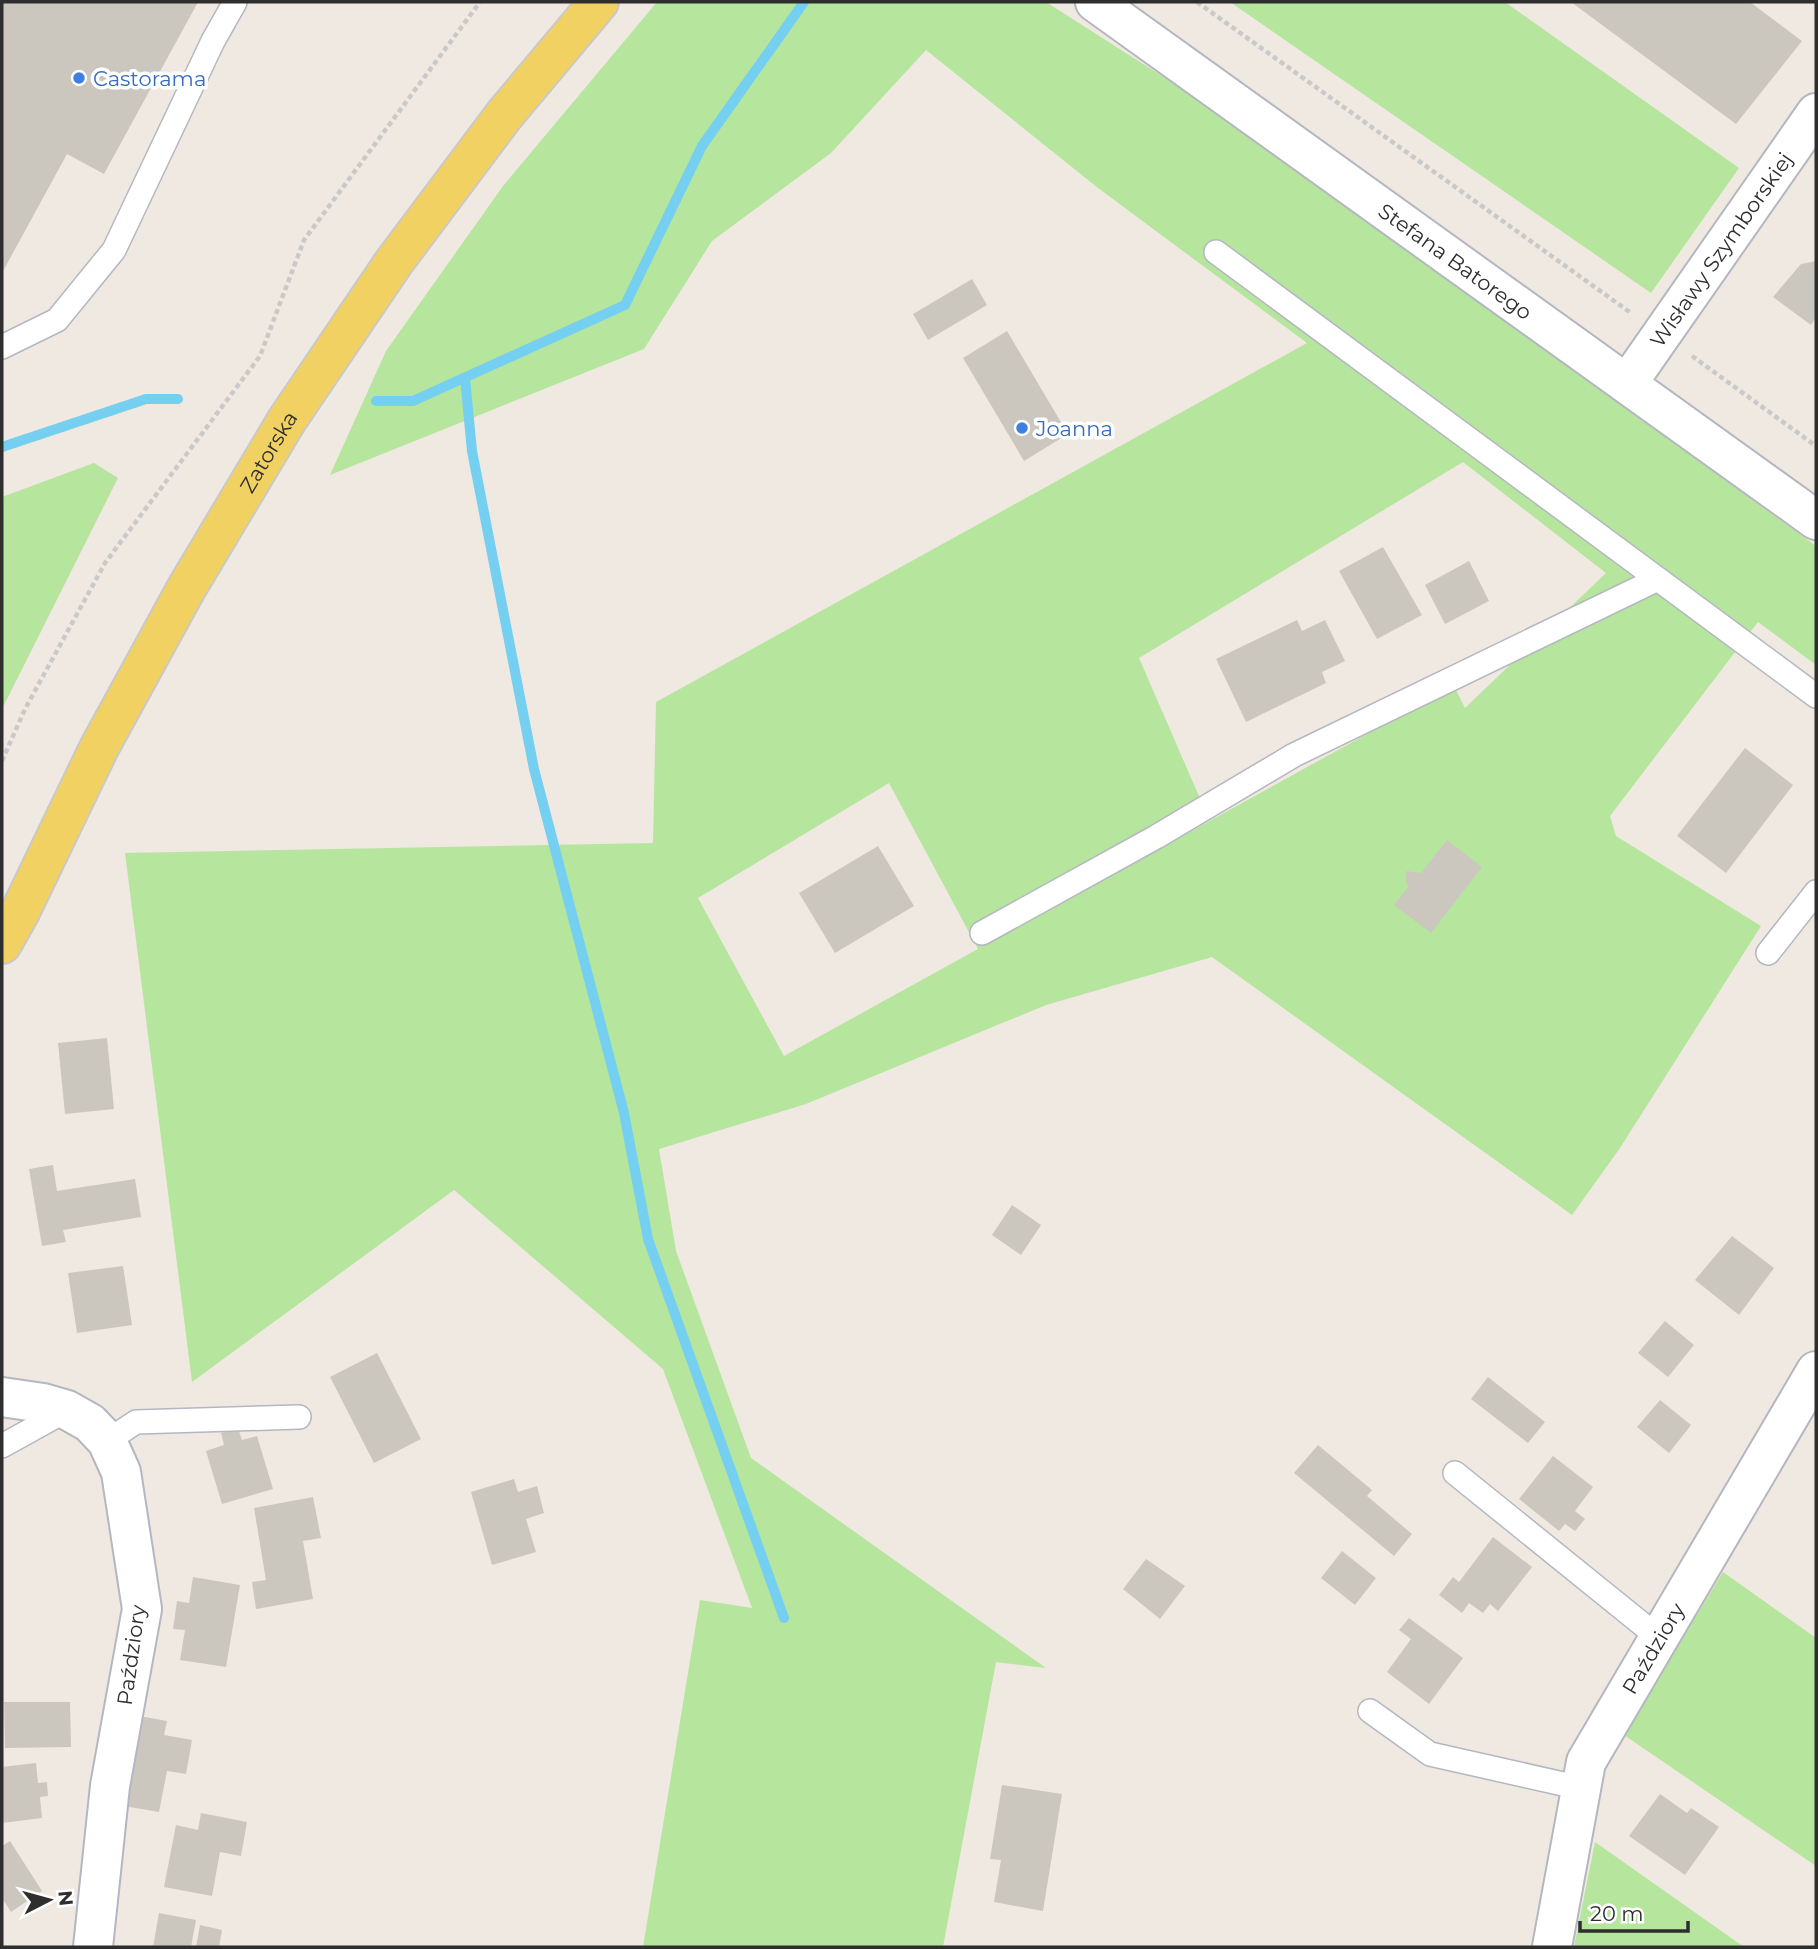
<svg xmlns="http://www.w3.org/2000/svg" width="1818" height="1949" viewBox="0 0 1818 1949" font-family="Montserrat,sans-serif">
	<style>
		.green { fill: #b6e59e; fill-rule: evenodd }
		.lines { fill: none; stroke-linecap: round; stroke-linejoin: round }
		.stream { stroke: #75cff0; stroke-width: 10 }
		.building { fill: #cbc7bf }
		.service-casing { stroke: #b4b7c1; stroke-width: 26 }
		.minor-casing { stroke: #b4b7c1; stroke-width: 42 }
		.tertiary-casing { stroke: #b4b7c1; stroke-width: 42 }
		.primary-casing { stroke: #c9c9c9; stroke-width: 42 }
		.path { stroke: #c9c9c9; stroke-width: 4.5; stroke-dasharray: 5 3.5; stroke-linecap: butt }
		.service { stroke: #fff; stroke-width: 23 }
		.minor { stroke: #fff; stroke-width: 38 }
		.tertiary { stroke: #fff; stroke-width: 38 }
		.primary { stroke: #f2d163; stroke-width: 38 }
		.shop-dot { fill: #3f7fe0; stroke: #fff; stroke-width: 2.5 }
		.labels { text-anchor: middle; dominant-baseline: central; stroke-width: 7; stroke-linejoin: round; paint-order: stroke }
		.shop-label { font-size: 21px; fill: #366cbe; stroke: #fff; text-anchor: start }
		.street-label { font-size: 21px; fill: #2e2e2e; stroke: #fff }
	</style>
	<rect width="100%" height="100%" fill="#efe9e1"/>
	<path class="green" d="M657 2H1046L1198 99 1816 546V665L1758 622 1610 816 1616 836 1761 926 1620 1148 1572 1215 1212 957 1046 1005 806 1104 659 1149 676 1251 751 1458 1046 1668 996 1662 943 1947H643L700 1600 752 1608 663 1369 454 1190 192 1382 125 853 653 843 656 702 1307 343 1098 188 926 50 831 153 712 241 644 349 330 475 386 351 503 186ZM1463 462 1606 573 1465 708 1454 686 990 942 1202 803 1139 658ZM889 783 978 949 784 1056 698 898Z
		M1230 2H1505L1739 168 1651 293Z
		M94 463 118 478 2 709V497Z
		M1723 1572 1816 1638V1866L1624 1735Z
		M1595 1842 1744 1947H1574Z"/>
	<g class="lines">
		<path class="stream" d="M465 378 472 451 534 769 624 1113 648 1239 784 1618
			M376 401H413L625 305 702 146 804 2
			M2 447 146 399H178"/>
	</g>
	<path class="building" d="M2 2H198L104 174 67 154 2 273Z
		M1571 2H1750L1802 41 1736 124Z
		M1816 261V317L1811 325 1773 297 1801 264Z
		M972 279 987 305 928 340 913 314Z
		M1007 331 1068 434 1024 461 963 358Z
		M1383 547 1422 615 1377 639 1339 571Z
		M1469 561 1489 601 1445 624 1425 585Z
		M1297 620 1302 631 1325 620 1345 661 1322 672 1326 683 1246 722 1216 659Z
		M1745 748 1793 785 1726 873 1677 836Z
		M1447 840 1482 867 1431 933 1394 905 1409 886 1406 882V871L1421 873Z
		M878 846 914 906 835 953 799 893Z
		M107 1038 114 1109 65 1114 58 1043Z
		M53 1165 57 1191 135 1179 141 1217 63 1230 66 1242 42 1246 29 1169Z
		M1012 1205 1041 1225 1021 1255 992 1235Z
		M1732 1236 1774 1268 1739 1315 1695 1280Z
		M123 1266 132 1325 77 1333 68 1273Z
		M1665 1321 1694 1345 1668 1377 1638 1353Z
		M377 1353 421 1439 374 1463 330 1377Z
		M1488 1377 1545 1422 1528 1443 1471 1399Z
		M1660 1400 1691 1425 1669 1453 1637 1427Z
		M238 1428 242 1440 257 1436 273 1489 222 1504 206 1451 224 1445 221 1433Z
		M1318 1445 1372 1490 1367 1496 1412 1534 1394 1556 1294 1473Z
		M1553 1456 1593 1487 1575 1511 1585 1519 1575 1531 1565 1524 1559 1531 1519 1499Z
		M514 1479 518 1492 537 1486 544 1513 526 1519 536 1552 492 1565 471 1492Z
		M313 1497 321 1538 303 1541 313 1599 256 1609 252 1582 266 1580 254 1508Z
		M1493 1537 1532 1567 1498 1611 1490 1604 1483 1613 1469 1603 1462 1613 1439 1595 1453 1577 1459 1582Z
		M1342 1551 1376 1578 1355 1605 1321 1578Z
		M1146 1559 1185 1586 1160 1619 1123 1589Z
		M193 1577 240 1585 226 1667 180 1660 185 1630 173 1629 177 1601 189 1603Z
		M1409 1618 1463 1658 1429 1704 1387 1672 1411 1639 1399 1630Z
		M4 1702H70L71 1747 5 1748Z
		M134 1715 167 1721 164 1735 192 1740 186 1774 167 1771 159 1812 118 1805Z
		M36 1763 38 1783 47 1782 48 1796 40 1797 42 1818 2 1823V1767Z
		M1002 1785 1062 1794 1043 1911 994 1902 1001 1860 990 1859Z
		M1660 1794 1687 1813 1691 1808 1719 1827 1685 1875 1629 1836Z
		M201 1813 247 1822 241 1856 220 1852 212 1896 164 1887 176 1825 198 1830Z
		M10 1841 42 1891 11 1912 2 1898V1846Z
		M159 1913 196 1920 191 1947H153Z
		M200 1925 222 1930 219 1947H196Z"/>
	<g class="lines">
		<defs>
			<path id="service" d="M1216 252 1816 696
				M2 347 57 320 114 250 213 41 235 2
				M982 933 1156 837 1294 755 1658 579
				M1768 953 1816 892
				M107 1441 136 1422 299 1417
				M2 1446 67 1410
				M1455 1473 1658 1637
				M1370 1711 1430 1754 1581 1788"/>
			<g id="minor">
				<path id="s1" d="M1627 384 1816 113"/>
				<path d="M2 1397 43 1403 67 1410 90 1423 107 1441 121 1472 142 1609 110 1786 93 1947"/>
				<path id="s2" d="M1552 1947 1586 1762 1816 1371"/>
			</g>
			<g id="tertiary">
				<path id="s3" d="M1095 2 1816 520"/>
			</g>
			<g id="primary">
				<path id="s4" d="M2 944 20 912 99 748 186 589 287 420 394 262 505 114 599 2"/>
			</g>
		</defs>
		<use href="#service" class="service-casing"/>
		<use href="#minor" class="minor-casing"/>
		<use href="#tertiary" class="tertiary-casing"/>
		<use href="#primary" class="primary-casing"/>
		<path class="path" d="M1197 2 1631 313
			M1692 356 1816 446
			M2 761 25 709 105 563 260 356 304 240 480 2"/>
		<use href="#service" class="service"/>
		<use href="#minor" class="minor"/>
		<use href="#tertiary" class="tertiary"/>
		<use href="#primary" class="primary"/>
	</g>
	<g class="shop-dot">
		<circle cx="79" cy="78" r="7"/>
		<circle cx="1022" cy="428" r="7"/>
	</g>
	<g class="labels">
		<g class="shop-label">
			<text x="93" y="78">Castorama</text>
			<text x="1036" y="428">Joanna</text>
		</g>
		<g class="street-label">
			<text stroke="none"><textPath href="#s1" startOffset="164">Wisławy Szymborskiej</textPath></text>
			<text stroke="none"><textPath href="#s3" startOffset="444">Stefana Batorego</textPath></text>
			<text stroke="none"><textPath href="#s4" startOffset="560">Zatorska</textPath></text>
			<text stroke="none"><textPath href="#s2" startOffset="320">Paździory</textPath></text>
			<text transform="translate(131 1655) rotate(-82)">Paździory</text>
		</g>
	</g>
	<rect width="1818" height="1949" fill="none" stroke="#2e2e2e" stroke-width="7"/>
	<g transform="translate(49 1900) rotate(84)" stroke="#ffffff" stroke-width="5" paint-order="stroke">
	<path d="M0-5L12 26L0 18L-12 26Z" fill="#2e2e2e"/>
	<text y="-10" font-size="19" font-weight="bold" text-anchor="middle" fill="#2e2e2e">N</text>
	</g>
	<path d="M1580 1921v10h108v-10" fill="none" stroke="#2e2e2e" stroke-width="3.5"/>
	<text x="1590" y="1921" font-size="21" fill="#2e2e2e" stroke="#ffffff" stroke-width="5" paint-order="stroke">20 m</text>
</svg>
